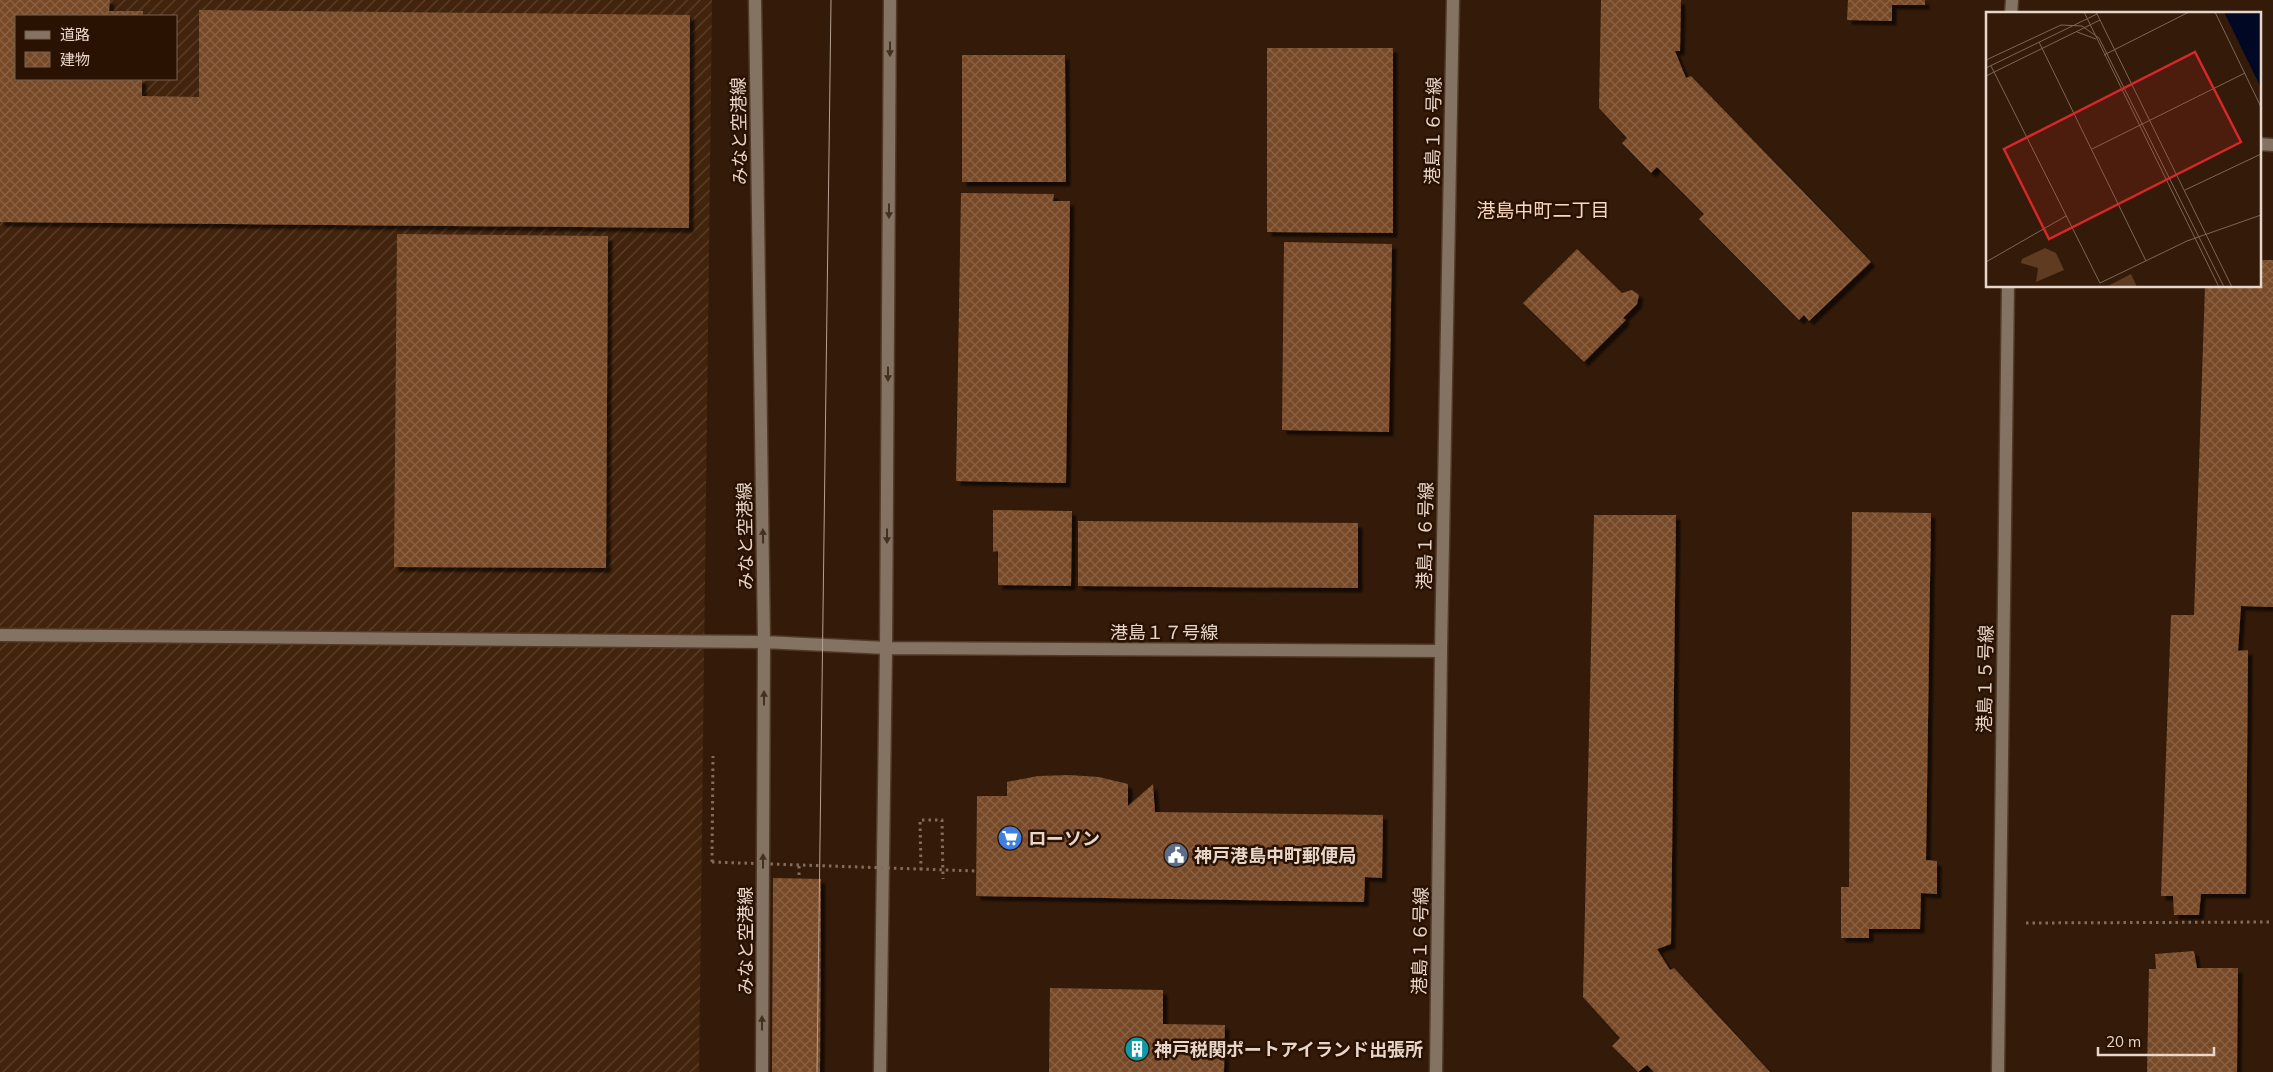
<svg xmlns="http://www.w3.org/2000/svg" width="2273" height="1072" viewBox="0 0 2273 1072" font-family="Mulish,'Noto Sans JP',sans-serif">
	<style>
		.industrial { fill: url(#industrial-furrows); fill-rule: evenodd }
		.building { fill: url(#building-cross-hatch); filter: url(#shadow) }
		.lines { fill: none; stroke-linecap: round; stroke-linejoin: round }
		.secondary-casing { stroke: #513928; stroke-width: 15 }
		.path { stroke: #826c5d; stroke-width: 3; stroke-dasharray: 2.5 4; stroke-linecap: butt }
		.secondary { stroke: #847262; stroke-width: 12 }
		.tram { stroke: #b4a093; stroke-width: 1 }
		.path-bridge { stroke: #826c5d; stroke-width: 3; stroke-dasharray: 2.5 4; stroke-linecap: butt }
		.oneway { fill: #452f1f }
		.labels { text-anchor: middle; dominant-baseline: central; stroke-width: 5; stroke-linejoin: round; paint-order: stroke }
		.street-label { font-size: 18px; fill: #e8d6cb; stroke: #2a1202 }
		.poi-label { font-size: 18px; font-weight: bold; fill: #e8d6cb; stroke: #2a1202; text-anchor: start }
		.neighbourhood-label { font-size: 19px; fill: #f9d6c0; stroke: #2a1202 }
		.inset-road { fill: none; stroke: #7c6657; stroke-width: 1 }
		.view { fill: #d62828; fill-opacity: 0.15; stroke: #d62828; stroke-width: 2.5 }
		.inset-edge { fill: none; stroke: #e8d6cb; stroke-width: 2.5 }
	</style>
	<defs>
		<pattern id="industrial-furrows" width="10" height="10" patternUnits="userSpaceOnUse" patternTransform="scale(1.25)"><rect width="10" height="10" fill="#42230c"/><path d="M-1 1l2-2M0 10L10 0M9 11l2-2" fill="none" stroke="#5d422e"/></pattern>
		<pattern id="building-cross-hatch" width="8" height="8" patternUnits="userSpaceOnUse" patternTransform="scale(1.25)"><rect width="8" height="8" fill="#774827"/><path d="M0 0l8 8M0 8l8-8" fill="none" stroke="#8a6245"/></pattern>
		<filter id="shadow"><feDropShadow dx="4.5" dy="4.5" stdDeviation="1" flood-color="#0009"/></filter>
	</defs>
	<rect width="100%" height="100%" fill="#341b09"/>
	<path class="industrial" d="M0 0H712L699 1072H0ZM16 16H176V79H16Z"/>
	<path class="building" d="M0 0H110L109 11H143V16H16V79H142V96L199 97V10L690 15 689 228 0 222Z
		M1601 0H1681L1680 51H1675L1686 78 1691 76 1871 262 1809 321 1804 315 1799 320 1699 219 1704 214 1657 167 1651 173 1622 143 1627 138 1599 108Z
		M1848 0H1925V5H1892V21L1847 20Z
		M1267 48H1393V233L1267 232Z
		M962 55H1065L1066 182H962Z
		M961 193 1054 194 1053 201H1070L1066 483 956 481Z
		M397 234 608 236 606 568 394 567Z
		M1284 242 1392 244 1389 432 1282 430Z
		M1577 249 1622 293 1632 290 1639 295 1637 304 1623 318 1626 320 1584 362 1523 303Z
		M2259 260H2273V607L2241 606 2238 651 2248 650 2246 894H2201L2199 915H2174L2173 896H2161L2171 615H2194L2205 286H2259Z
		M993 510 1072 511 1071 586 998 585V551L993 552Z
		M1852 512 1931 513 1926 860 1937 861V894L1921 893 1920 929H1869V938H1841V887H1849Z
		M1594 515H1676L1671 944 1657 949 1670 970 1674 968 1770 1072H1654L1647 1065 1638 1072 1612 1046 1620 1038 1583 997Z
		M1078 521 1358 523V588L1078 586Z
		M1069 775 1099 777 1128 784V806L1153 784 1155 812 1383 815 1382 878 1365 877 1364 902 976 896 977 796H1007V782L1038 776Z
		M773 878 821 879 820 1072H772Z
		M2194 951 2197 968H2238L2237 1072H2147L2149 969H2156L2155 954Z
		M1050 988 1163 990V1024L1225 1025 1224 1072H1049Z"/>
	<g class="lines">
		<defs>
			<path id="secondary" d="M755 0 764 642 762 1072
				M2011 14 2012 0
				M2259 144 2273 145
				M0 635 764 642 886 648 1441 651
				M880 1072 886 648 890 0
				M1436 1072 1441 651 1453 0
				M1998 1072 2008 286"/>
		</defs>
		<use href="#secondary" class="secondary-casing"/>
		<path class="path" d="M712 862 713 756
			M799 866V878
			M921 870 920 820H942L943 879
			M2026 923 2273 922"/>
		<use href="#secondary" class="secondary"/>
		<path class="tram" d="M817 1072 831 0"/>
		<path class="path-bridge" d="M712 862 977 871"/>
	</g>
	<defs><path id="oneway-solid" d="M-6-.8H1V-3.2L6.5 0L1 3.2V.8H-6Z" transform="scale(1.25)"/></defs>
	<g class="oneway">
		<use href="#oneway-solid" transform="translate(890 49) rotate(90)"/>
		<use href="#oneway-solid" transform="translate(889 211) rotate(90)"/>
		<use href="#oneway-solid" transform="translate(888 374) rotate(90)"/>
		<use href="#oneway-solid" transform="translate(763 536) rotate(-91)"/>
		<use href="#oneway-solid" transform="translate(887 536) rotate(90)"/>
		<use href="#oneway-solid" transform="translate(764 698) rotate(-90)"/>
		<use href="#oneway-solid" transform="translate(763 861) rotate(-90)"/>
		<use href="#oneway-solid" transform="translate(762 1023) rotate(-90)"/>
	</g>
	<defs>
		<symbol id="supermarket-disc" viewBox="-11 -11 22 22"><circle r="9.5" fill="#3f7fe0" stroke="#2a1202"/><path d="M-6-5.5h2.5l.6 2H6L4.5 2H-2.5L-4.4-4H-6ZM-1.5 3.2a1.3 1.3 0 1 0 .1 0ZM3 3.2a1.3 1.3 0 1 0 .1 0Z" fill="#fff"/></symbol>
		<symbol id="civic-disc" viewBox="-11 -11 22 22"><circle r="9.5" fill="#5c6f8a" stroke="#2a1202"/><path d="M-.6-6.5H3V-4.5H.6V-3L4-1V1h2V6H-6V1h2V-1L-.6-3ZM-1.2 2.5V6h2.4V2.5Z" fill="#fff"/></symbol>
		<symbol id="building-disc" viewBox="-11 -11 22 22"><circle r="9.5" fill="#0f9aa8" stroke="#2a1202"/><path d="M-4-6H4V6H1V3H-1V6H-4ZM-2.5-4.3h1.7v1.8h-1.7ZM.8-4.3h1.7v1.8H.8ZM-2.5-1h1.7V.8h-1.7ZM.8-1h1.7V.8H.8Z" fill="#fff"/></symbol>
	</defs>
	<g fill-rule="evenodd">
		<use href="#supermarket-disc" x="996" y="824" width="28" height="28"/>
		<use href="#civic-disc" x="1162" y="841" width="28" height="28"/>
		<use href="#building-disc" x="1123" y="1035" width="28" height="28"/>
	</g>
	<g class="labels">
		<g class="street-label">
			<text transform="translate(739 131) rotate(-91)">みなと空港線</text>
			<text transform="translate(1433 131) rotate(-89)">港島１６号線</text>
			<text transform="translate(745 536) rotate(-91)">みなと空港線</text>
			<text transform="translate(1425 536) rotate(-89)">港島１６号線</text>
			<text x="1164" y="632">港島１７号線</text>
			<text transform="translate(1985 679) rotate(-89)">港島１５号線</text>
			<text transform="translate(745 941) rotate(-90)">みなと空港線</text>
			<text transform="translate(1420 941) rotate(-89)">港島１６号線</text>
		</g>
		<g class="poi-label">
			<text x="1028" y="838">ローソン</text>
			<text x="1194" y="855">神戸港島中町郵便局</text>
			<text x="1154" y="1049">神戸税関ポートアイランド出張所</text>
		</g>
		<g class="neighbourhood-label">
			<text x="1543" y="210">港島中町二丁目</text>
		</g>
	</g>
	<g transform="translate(1986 12)">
		<rect width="275" height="275" fill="#341b09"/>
		<path d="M59 236 70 241 78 258 50 270 52 256 35 251 36 247ZM145 262 151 275H120Z" fill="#5f3b22"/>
		<path d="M238 0H275V76Z" fill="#000823"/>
		<path class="inset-road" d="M98 0 233 275M110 0 246 275M229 0 275 95M91 20 110 27M53 30 160 249M118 43 203 0M0 48 75 13 96 14 113 26 238 275M5 54 114 271 201 229 275 203M0 56 111 2M0 64 114 8M106 137 259 61M199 178 275 142M0 250 80 204"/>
		<path class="view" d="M209 40 255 130 63 227 18 137Z"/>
		<rect width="275" height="275" class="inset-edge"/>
	</g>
	<rect x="15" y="15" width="162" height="65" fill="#2a1202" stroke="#766052"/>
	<rect x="25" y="31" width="25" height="8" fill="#847262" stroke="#766052"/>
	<text x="60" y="40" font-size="15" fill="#e8d6cb">道路</text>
	<rect x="25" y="52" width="25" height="15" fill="url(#building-cross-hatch)" stroke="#766052"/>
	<text x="60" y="65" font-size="15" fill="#e8d6cb">建物</text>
	<path d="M2098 1047v8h116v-8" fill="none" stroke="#e8d6cb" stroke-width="2.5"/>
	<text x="2106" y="1047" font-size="15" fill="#e8d6cb" stroke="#2a1202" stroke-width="4" paint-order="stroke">20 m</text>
</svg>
